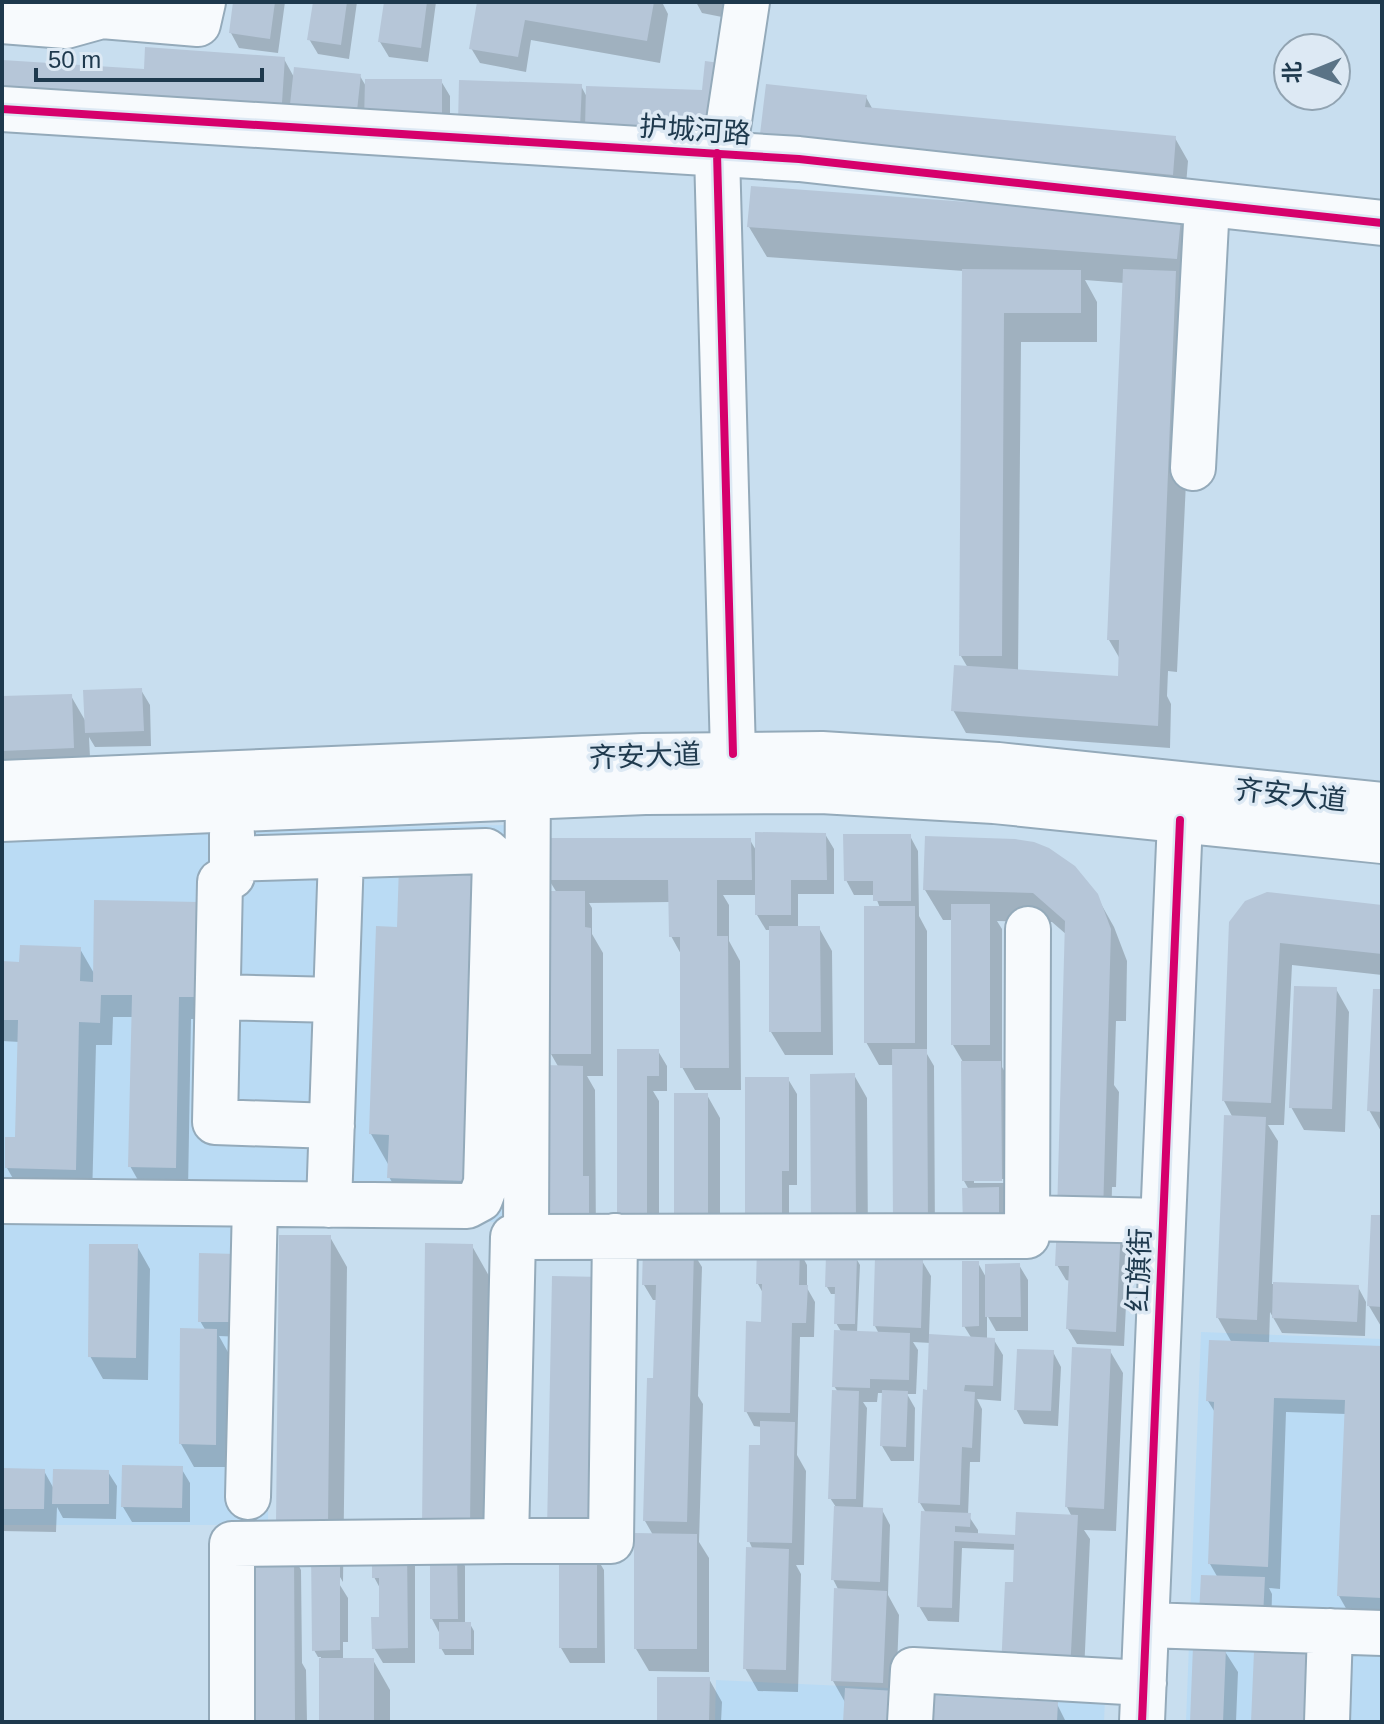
<svg xmlns="http://www.w3.org/2000/svg" width="1384" height="1724" viewBox="0 0 1384 1724" font-family="Helvetica,'Noto Sans SC',sans-serif">
	<style>
		.built { fill: #badbf4 }
		.shadow { fill: #0003; fill-rule: evenodd }
		.building { fill: #b6c6d8 }
		.lines { fill: none; stroke-linecap: round; stroke-linejoin: round }
		.minor-casing { stroke: #94aaba; stroke-width: 48 }
		.major-casing { stroke: #94aaba; stroke-width: 48 }
		.minor { stroke: #f7fafd; stroke-width: 44 }
		.major { stroke: #f7fafd; stroke-width: 44 }
		.cycleway-casing { stroke: #dde9f4; stroke-width: 13 }
		.cycleway { stroke: #d6006c; stroke-width: 8 }
		.labels { text-anchor: middle; dominant-baseline: central; stroke-width: 7; stroke-linejoin: round; paint-order: stroke }
		.street-label { font-size: 28px; fill: #1e394d; stroke: #dde9f4 }
	</style>
	<rect width="100%" height="100%" fill="#c8deef"/>
	<path class="built" d="M510 825 507 1222 270 1220 268 1525H2V834Z
		M1201 1332 1382 1339V1722H1186Z
		M716 1680 1105 1698 1104 1722H715Z"/>
	<path class="shadow" d="M235 2H285L278 53 239 48 231 33Z
		M315 2H357L349 59 318 54 309 39Z
		M386 2H436L428 62 389 57 380 42Z
		M479 2H662L668 14 660 63 531 40 526 72 480 63 471 48Z
		M696 2H750L747 22 702 13Z
		M284 59 295 79 360 76 367 88 441 81 450 96V136L2 62 146 71Z
		M581 86 588 99 739 88 592 138 473 146Z
		M866 97 873 110 1175 138 1188 161 1185 197 775 156 762 133Z
		M1179 220 1197 250 1177 672 1168 671 1167 696 1171 704 1170 748 966 733 953 710 968 668 961 656 964 271 767 257 749 227ZM1085 280 1124 283 1109 640 1120 659 1119 678 1018 671 1021 342H1097V302Z
		M141 690 150 705 151 746 95 747 89 737 91 778 2 781V698L71 696 86 722Z
		M825 834 834 849V894H798V928H819L832 951 833 1055H785L771 1032V930H766L757 915V895H723L729 905V941L740 961 741 1090H695L682 1067V956L671 936 670 902 589 903 592 908V934L603 953V1076H587L595 1090 596 1245H556L559 1068 551 1054 557 893 549 880 750 840 757 852Z
		M910 836 918 851 919 916 927 931V1054L934 1066 935 1240H903L894 1065H879L866 1042 880 908 875 895H854L846 880Z
		M926 838 1014 841 1034 844 1048 850 1074 867 1096 895 1114 927 1127 961 1126 1021H1116L1114 1085 1119 1092 1116 1187H1112L1111 1228H1120L1129 1243 1124 1346 1077 1344 1068 1329 1070 1281 1066 1280 1057 1265 1059 1225 1066 1226 1059 1213 1067 935 1052 922 997 921 1002 929V1067L1013 1086 1014 1203H1007V1239H973L965 1224 964 1190H969L964 1181 963 1062 953 1045V920H943L925 890ZM974 1179H1012V1183H974Z
		M198 904 209 1019H191L188 1190 143 1189 130 1166 134 1017H113L112 1045H96L92 1199 24 1198 7 1168 17 1139 20 1042 2 1041V963L18 964 80 949 95 975Z
		M1382 907V975L1292 965 1284 1125H1268L1278 1141 1272 1284 1358 1287 1366 1302 1365 1336 1282 1333 1270 1312 1269 1344 1382 1348V1627L1356 1626 1339 1596 1346 1414 1286 1412 1280 1589 1269 1588 1272 1594 1271 1631 1218 1578 1210 1564 1216 1414 1208 1401 1232 1343 1218 1318 1233 1118 1224 1101 1231 923Z
		M378 928 480 1210 407 1207 389 1177 388 1164 371 1134Z
		M1336 989 1349 1012 1345 1132 1304 1130 1291 1107Z
		M1382 991V1133L1369 1110Z
		M619 1051H658L667 1066V1091H653L659 1101V1251L691 1252 707 1095 720 1118V1249H691L702 1267 698 1396 703 1404 699 1542 709 1558V1672L649 1671 636 1649 653 1535 645 1521 655 1380 657 1300H653L644 1285 645 1247Z
		M854 1075 867 1098 868 1245H826Z
		M788 1079 797 1094V1185H789V1242L747 1226Z
		M1382 1217V1328L1369 1306Z
		M330 1237 347 1267 343 1582 337 1572 333 1574 348 1598V1642H343V1660H373L390 1690V1722H321V1657H318L314 1650Z
		M137 1246 150 1269 148 1380 103 1379 90 1356Z
		M472 1246 489 1276 486 1557H460L465 1566V1624H470L474 1631V1655H445L441 1648 440 1634 432 1619Z
		M799 1250 807 1265V1288L815 1302 814 1337H800L797 1455 806 1471 804 1565H796L801 1574 798 1692 758 1691 745 1668 753 1550 749 1541 763 1447 762 1427 754 1426 746 1411 763 1324 764 1295 758 1284Z
		M201 1255 244 1337 219 1336 229 1354 228 1467H194L181 1444 206 1331 200 1321Z
		M856 1258 860 1265 857 1333 879 1334 875 1326 922 1261 931 1276 929 1336 972 1339 964 1326 978 1263 987 1279 1019 1265 1028 1280V1331H996L987 1315V1339L994 1340 1003 1355 1001 1401 977 1399 982 1409 980 1462H970L968 1515 978 1530V1535L1014 1537 1072 1517 1067 1507 1110 1351 1123 1373 1116 1531 1084 1530 1090 1539 1083 1695 1015 1584 1016 1550 962 1548 959 1622 928 1621 919 1606 926 1513 920 1503 931 1343 913 1342 918 1350 916 1394H907L915 1408 914 1461H891L882 1446 884 1393H878L877 1402H863L867 1408 863 1509 882 1510 890 1525 888 1595 899 1615 896 1694 845 1722 846 1704 833 1681 839 1591 833 1579 836 1507 830 1498 838 1392 834 1386 842 1333 836 1323 837 1294H831L827 1287Z
		M1053 1352 1061 1367 1058 1426 1024 1424 1016 1409Z
		M181 1468 190 1483V1522H132L123 1507Z
		M2 1470 44 1471 54 1489 108 1472 117 1486 116 1519 63 1518 57 1507 56 1532 2 1531Z
		M374 1548 415 1563V1663H383L374 1648 382 1619 381 1590 374 1577Z
		M293 1555 301 1570 302 1663 306 1670 307 1722H254Z
		M598 1560 604 1570 605 1663H570L561 1648Z
		M1224 1650 1238 1672 1236 1722H1192Z
		M709 1679 722 1702 721 1722H659Z
		M1057 1704 1066 1722H925Z"/>
	<path class="building" d="M233 2H275L270 39 229 33Z
		M313 2H347L341 45 307 40Z
		M384 2H427L421 48 378 42Z
		M477 2H654L647 41 525 20 518 57 469 49Z
		M145 47 285 57 281 118 2 99V60L144 69Z
		M705 61 727 64 718 133 585 128 586 86 702 90Z
		M294 67 361 74 356 120 289 114Z
		M365 79H442V122L364 121Z
		M459 80 582 84 580 128 458 124Z
		M766 84 867 95 865 107 1176 136 1173 175 760 134Z
		M751 186 1181 218 1177 259 747 227Z
		M962 269 1081 270V313H1004L1002 656H959Z
		M1123 269 1176 271 1158 726 951 711 954 665 1118 676 1119 640H1107Z
		M142 688 144 731 85 733 83 690Z
		M72 694 74 748 2 751V696Z
		M755 832 826 833 827 880H791V915H755Z
		M843 834H911V901H873V881H844Z
		M925 836 1015 839 1034 842 1049 848 1075 866 1098 894 1111 929 1103 1215 1057 1214 1065 921 1033 893 923 890Z
		M547 838H751L752 880H717V936H728L729 1068H680V937H669L668 880H547Z
		M399 865 475 867 464 1181 387 1178 389 1135 369 1134 376 926 397 927Z
		M549 891H585V927L591 928V1054H549Z
		M1267 892 1382 905V954L1280 943 1271 1103 1222 1101 1229 922 1245 901Z
		M94 900 199 902 197 997H179L176 1168 128 1167 132 995H101L100 1023 79 1022 76 1170 5 1168V1137H15L18 1020H2V961L19 962 20 945 81 947 80 981 93 982Z
		M951 904H990V1045H951Z
		M864 906H915V1043H864Z
		M769 926H820L821 1032H769Z
		M1294 986 1337 987 1332 1109 1289 1108Z
		M1373 989H1382V1112L1367 1111Z
		M617 1049H659V1076H647V1225H617Z
		M892 1049H927L928 1225H893Z
		M961 1061H1001L1002 1181H962Z
		M544 1065 583 1066V1176H589V1231L545 1230Z
		M855 1073 856 1222 811 1223 810 1074Z
		M745 1077H789V1171H782V1227H745Z
		M674 1093H708V1227H674Z
		M1224 1115 1266 1117 1257 1320 1216 1318Z
		M999 1187V1225H963L962 1188Z
		M1371 1215H1382V1307L1367 1306Z
		M1057 1223 1121 1226 1116 1332 1066 1329 1069 1266H1055Z
		M279 1235H331L328 1526 276 1525Z
		M425 1243 473 1244 470 1528 422 1527Z
		M89 1244H138L136 1358 88 1357Z
		M757 1247 800 1248 799 1285H808L806 1323H792L790 1413 744 1412 746 1321 761 1322 762 1284H756Z
		M643 1248 694 1250 687 1522 643 1521 647 1378H653L656 1285H642Z
		M199 1253 237 1254 236 1322H198Z
		M826 1255 857 1256 855 1324H834L835 1287H825Z
		M875 1257 923 1259 921 1328 873 1326Z
		M962 1261H979V1326L962 1327Z
		M1020 1263 1021 1317H985V1264Z
		M552 1276 603 1277 597 1530H547Z
		M1273 1282 1359 1285 1357 1322 1272 1318Z
		M180 1328 217 1329 216 1445 179 1444Z
		M834 1330 910 1333 909 1380 870 1379V1388L832 1387Z
		M929 1334 995 1338 993 1386 965 1385 964 1391 975 1392 972 1448 962 1447 960 1505 918 1503 923 1389 927 1390Z
		M1209 1340 1382 1346V1598L1337 1596 1345 1400 1274 1398 1268 1567 1208 1564 1214 1402 1206 1401Z
		M1072 1347 1111 1349 1104 1509 1065 1507Z
		M1017 1349 1054 1350 1051 1411 1014 1410Z
		M832 1390 859 1391 856 1499H828Z
		M882 1390 908 1391 906 1447 880 1446Z
		M760 1421 795 1422 792 1543 747 1542 749 1445H760Z
		M122 1465 183 1466 182 1508 121 1507Z
		M2 1468 45 1469 44 1509H2Z
		M53 1469 109 1470V1504H52Z
		M834 1506 883 1508 880 1582 831 1580Z
		M921 1511 971 1513 970 1527 955 1526V1532L1015 1535 1016 1512 1078 1515 1070 1672 1001 1669 1005 1582H1013L1014 1544 954 1541 952 1608 917 1607Z
		M634 1533 697 1534V1649H634Z
		M372 1546H407L408 1648 372 1649 371 1617H379V1578H372Z
		M746 1547 789 1549 786 1670 743 1669Z
		M311 1549H340V1650L312 1651Z
		M430 1549H457L458 1619H430Z
		M251 1553H294L295 1722H252Z
		M559 1554H597V1648H559Z
		M1201 1575 1265 1577 1263 1617 1199 1614Z
		M834 1588 887 1591 883 1683 831 1681Z
		M439 1622H471V1649H439Z
		M1193 1646 1226 1648 1223 1722H1190Z
		M1254 1651 1309 1654 1307 1722H1251Z
		M319 1658H374V1722H319Z
		M657 1677H710L709 1722H657Z
		M845 1688 896 1691 894 1722H843Z
		M924 1695 1058 1702 1057 1722H923Z"/>
	<g class="lines">
		<defs>
			<path id="minor" d="M2 21 66 26 102 16 198 24 203 2
				M2 109 799 159 1382 223
				M717 153 733 754
				M724 154 747 2
				M1193 468 1207 204
				M232 834V876L220 882 215 1122 332 1126
				M218 997 336 1000
				M2 1201 467 1206 480 1199 486 1183 495 859 486 851 232 859
				M329 1205 341 856
				M1027 1218 1163 1221
				M526 1236 528 761
				M248 1497 255 1204
				M506 1541H611L615 1236
				M1147 1625 1382 1633
				M232 1722V1544L506 1541 513 1237 1027 1236 1028 929
				M910 1722 913 1670 1144 1683
				M1142 1722 1180 820
				M1327 1722 1330 1631"/>
			<path id="major" d="M2 783 643 756 822 754 998 765 1382 805
				M2 819 645 792 821 791 994 801 1382 841"/>
		</defs>
		<use href="#minor" class="minor-casing"/>
		<use href="#major" class="major-casing"/>
		<use href="#minor" class="minor"/>
		<use href="#major" class="major"/>
		<defs>
			<path id="cycleway" d="M2 109 799 159 1382 223
				M717 153 733 754
				M1142 1722 1180 820"/>
		</defs>
		<use href="#cycleway" class="cycleway-casing"/>
		<use href="#cycleway" class="cycleway"/>
	</g>
	<g class="labels">
		<g class="street-label">
			<text transform="translate(695 130) rotate(4)">护城河路</text>
			<text transform="translate(645 756) rotate(-2)">齐安大道</text>
			<text transform="translate(1291 795) rotate(6)">齐安大道</text>
			<text transform="translate(1139 1270) rotate(-88)">红旗街</text>
		</g>
	</g>
	<rect width="1384" height="1724" fill="none" stroke="#1e394d" stroke-width="8"/>
	<g transform="translate(1312 72) rotate(269)"><circle r="38" fill="#dde9f4" stroke="#91a3b1" stroke-width="2"/>
	<path d="M0-6L14 30L0 20L-14 30Z" fill="#5a7386"/>
	<text y="-12" font-size="22" font-weight="bold" text-anchor="middle" fill="#1e394d">北</text>
	</g>
	<path d="M36 68v12h226v-12" fill="none" stroke="#1e394d" stroke-width="4"/>
	<text x="48" y="68" font-size="24" fill="#1e394d" stroke="#dde9f4" stroke-width="6" paint-order="stroke">50 m</text>
</svg>
